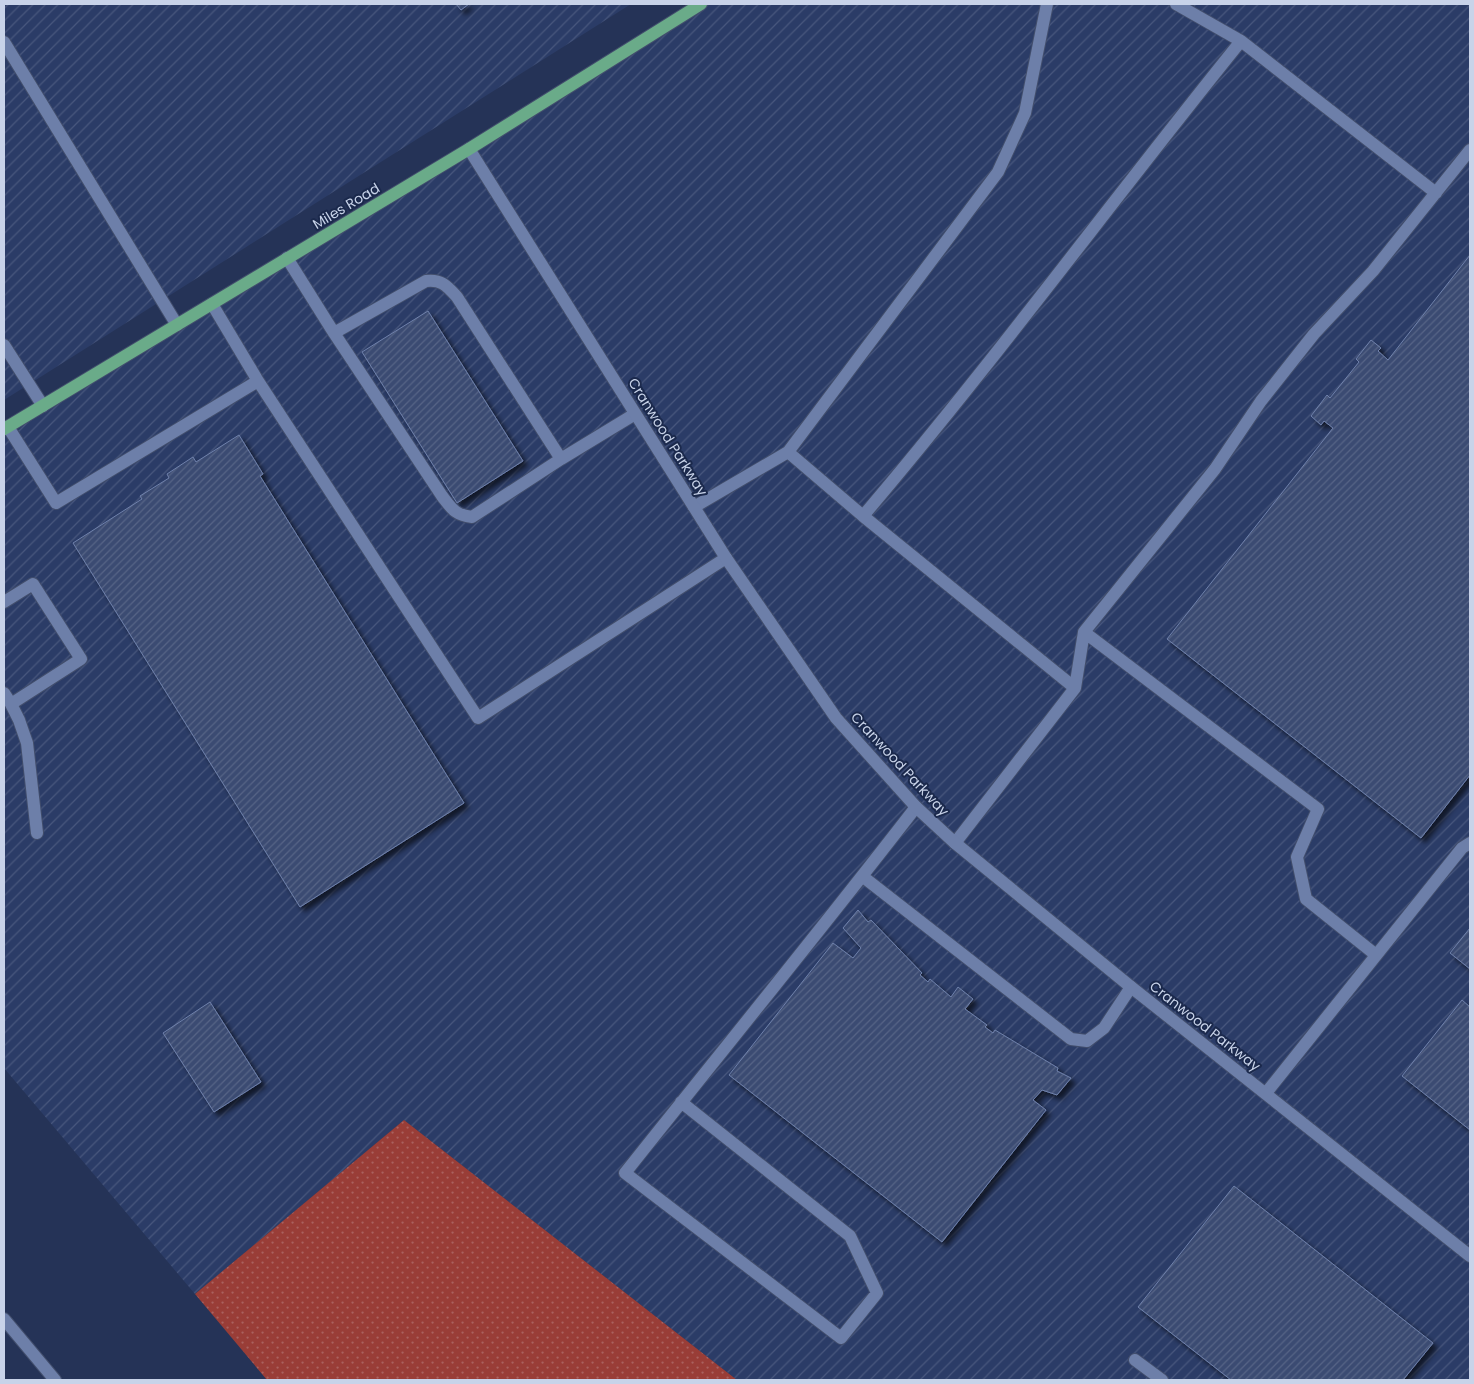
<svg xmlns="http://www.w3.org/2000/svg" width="1474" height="1384" viewBox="0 0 1474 1384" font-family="Poppins,sans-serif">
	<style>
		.industrial { fill: url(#industrial-furrows) }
		.grass { fill: url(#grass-dots) }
		.building { fill: url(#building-hatch); stroke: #6f81ab; filter: url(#shadow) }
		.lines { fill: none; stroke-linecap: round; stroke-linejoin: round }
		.lane-casing { stroke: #424e6c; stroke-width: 14 }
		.street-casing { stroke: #424e6c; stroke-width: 14 }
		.primary-casing { stroke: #424e6c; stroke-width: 14 }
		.lane { stroke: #6d7fa9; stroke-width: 12 }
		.street { stroke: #6d7fa9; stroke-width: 12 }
		.primary { stroke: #6aab89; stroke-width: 12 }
		.labels { text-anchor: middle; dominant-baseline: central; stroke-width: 4; stroke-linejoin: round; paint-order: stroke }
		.street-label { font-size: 14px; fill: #c8d3e9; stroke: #1b294c }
	</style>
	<defs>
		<pattern id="industrial-furrows" width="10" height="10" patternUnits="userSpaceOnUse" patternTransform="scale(1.25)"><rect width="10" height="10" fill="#2b3c67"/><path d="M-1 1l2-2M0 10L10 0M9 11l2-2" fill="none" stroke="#48577d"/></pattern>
		<pattern id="grass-dots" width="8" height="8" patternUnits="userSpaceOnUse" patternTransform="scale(1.25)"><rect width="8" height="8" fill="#993d37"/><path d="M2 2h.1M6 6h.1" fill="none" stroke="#aa615e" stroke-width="1.8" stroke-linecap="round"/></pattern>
		<pattern id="building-hatch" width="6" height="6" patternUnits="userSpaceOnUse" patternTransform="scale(1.25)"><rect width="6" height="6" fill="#3b4b72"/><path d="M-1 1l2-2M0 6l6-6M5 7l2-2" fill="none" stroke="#566486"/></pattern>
		<filter id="shadow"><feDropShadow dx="4.5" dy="4.5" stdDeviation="2.5" flood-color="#0009"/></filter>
	</defs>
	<rect width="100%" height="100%" fill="#253357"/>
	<path class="industrial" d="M4 4H631L4 400Z
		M701 4H1470V1380H737L404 1120 195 1294 4 1068V429Z"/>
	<path class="grass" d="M404 1120 737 1380H267L195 1294Z"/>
	<path class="building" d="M456 4H469L461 10Z
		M1470 255V775L1421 838 1167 639 1333 428 1324 421 1321 425 1311 416 1327 395 1330 398 1359 362 1356 359 1371 340 1381 348 1378 351 1388 360Z
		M428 311 523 461 457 503 362 352Z
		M239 435 263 474 260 476 464 803 300 907 73 543 142 499 140 496 169 478 167 474 193 457 196 462Z
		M858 910 868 922 871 920 922 973 920 975 928 982 930 979 951 997 958 987 973 999 965 1009 987 1025 985 1027 993 1033 995 1030 1058 1068 1057 1071 1071 1078 1057 1095 1042 1090 1033 1100 1046 1110 942 1242 729 1075 833 943 853 958 861 948 843 928Z
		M1470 928V969L1450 953Z
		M1462 1000 1470 1007V1130L1402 1076Z
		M210 1002 261 1082 214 1112 163 1033Z
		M1234 1186 1433 1343 1403 1380H1231L1138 1307Z"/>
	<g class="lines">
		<defs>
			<path id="lane" d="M1176 4 1241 41 1436 193
				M4 42 177 325
				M287 258 334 333 426 281C441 279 447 286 457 297L561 459
				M334 333 442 496C452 509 455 515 472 517L561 459 635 414
				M4 345 43 406
				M258 381 478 718 726 558
				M8 427 56 503 258 381 212 304
				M788 452 998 172 1025 113 1047 4
				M694 507 788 452 863 516
				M4 602 33 584 81 659 11 704 4 693
				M1084 632 1318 809 1297 857 1306 899 1376 955
				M1075 688 863 516C994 362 1114 198 1241 41
				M11 704 19 720 27 743 37 833
				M955 843 1075 688 1084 632 1215 469 1261 401 1314 334 1373 271 1470 150
				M862 876 1071 1039 1087 1041 1104 1028 1131 987
				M1266 1093 1462 848 1470 843
				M681 1102 850 1236 877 1293 841 1338 625 1173C722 1051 821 930 916 807
				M1135 1360 1162 1380"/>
			<path id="street" d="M469 149 726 558 836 718 916 807 955 843 1131 987 1470 1256
				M4 1319 55 1380"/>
			<path id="primary" d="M4 429 469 149 701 4"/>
		</defs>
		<use href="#lane" class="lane-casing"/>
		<use href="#street" class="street-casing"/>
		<use href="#primary" class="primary-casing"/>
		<use href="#lane" class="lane"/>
		<use href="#street" class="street"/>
		<use href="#primary" class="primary"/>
	</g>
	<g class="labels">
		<g class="street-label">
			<text transform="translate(346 206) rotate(-31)">Miles Road</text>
			<text transform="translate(668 437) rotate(58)">Cranwood Parkway</text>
			<text transform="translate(900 764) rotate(47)">Cranwood Parkway</text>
			<text transform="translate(1205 1026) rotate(38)">Cranwood Parkway</text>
		</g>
	</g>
	<rect width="1474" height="1384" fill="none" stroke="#c8d3e9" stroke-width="10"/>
</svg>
